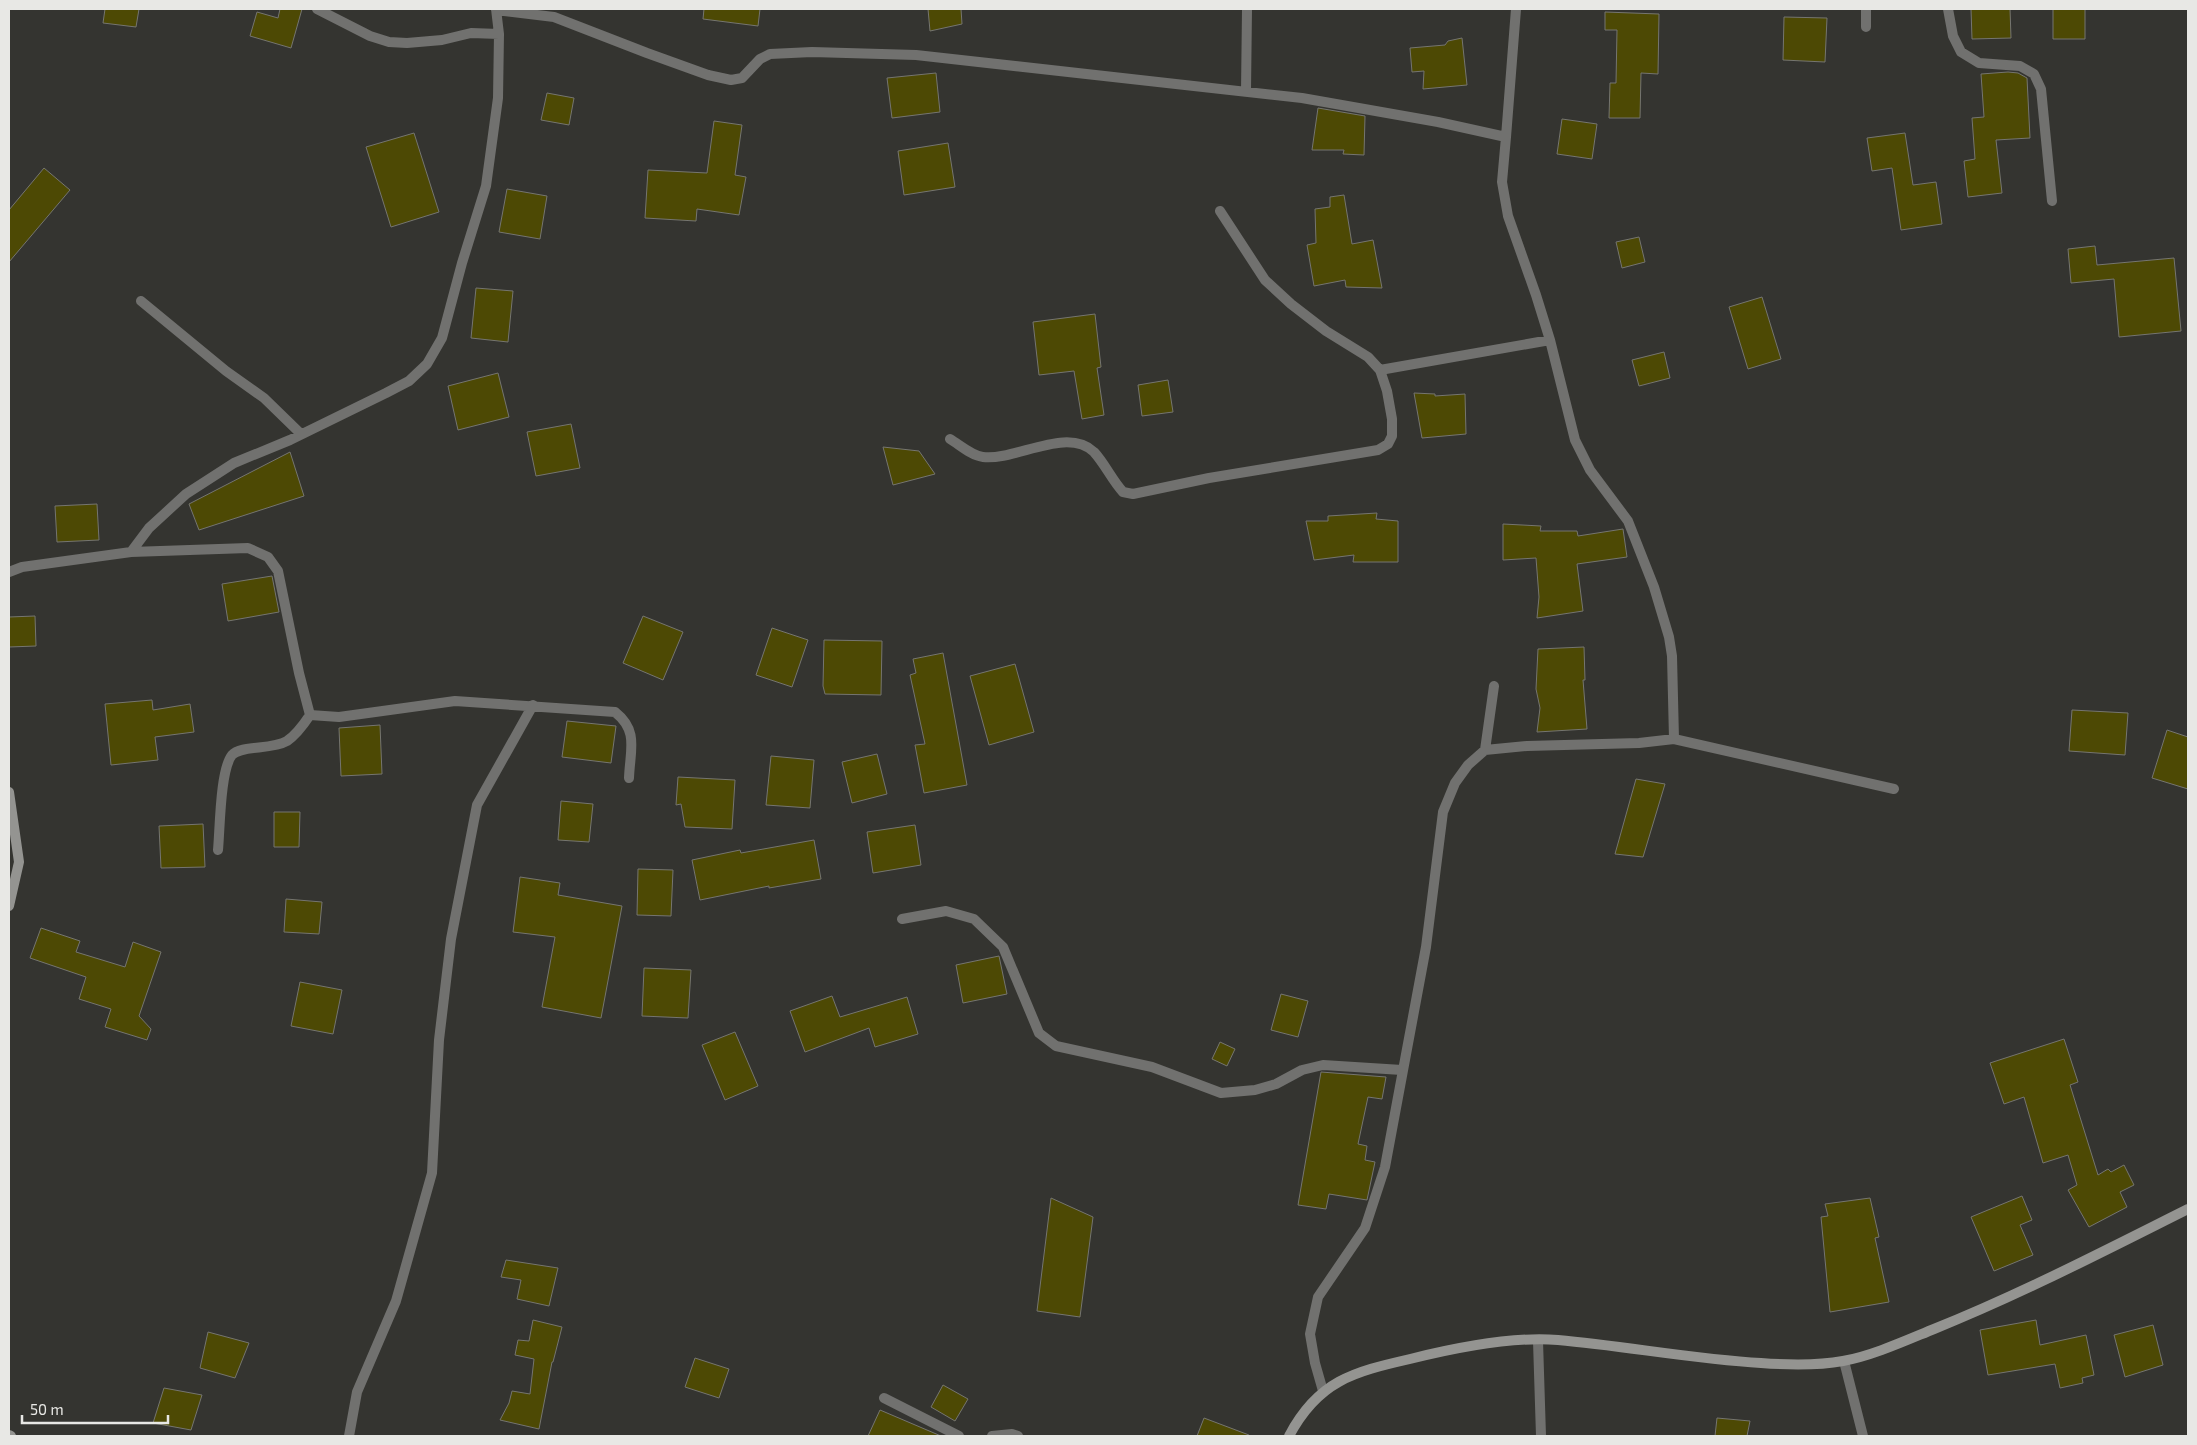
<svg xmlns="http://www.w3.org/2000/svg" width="2197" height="1445" viewBox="0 0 2197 1445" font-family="'Exo 2',sans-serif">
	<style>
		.building { fill: #4d4904; stroke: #757570 }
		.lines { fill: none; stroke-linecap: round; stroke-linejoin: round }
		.street { stroke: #71716f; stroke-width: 10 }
		.secondary { stroke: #949491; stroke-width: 10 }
	</style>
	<rect width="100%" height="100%" fill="#343430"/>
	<path class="building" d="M105 9H139L136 27 103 23Z
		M280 9H302L291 48 250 36 257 12 278 18Z
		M704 9H760L758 26 703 19Z
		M928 9H961L962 24 930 31Z
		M1971 9H2010L2011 38 1972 39Z
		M2053 9H2085V39H2053Z
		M1605 12 1659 14 1658 74 1641 73 1640 118H1609L1610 83H1616L1617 30H1605Z
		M1784 17 1827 18 1825 62 1783 60Z
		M1462 38 1467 85 1423 89 1424 71 1412 72 1410 48 1445 45 1448 41Z
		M2008 72 2018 73 2027 78 2030 138 1996 140 2002 193 1968 197 1964 161 1975 159 1972 118 1984 117 1981 74Z
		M936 73 940 112 892 118 887 78Z
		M547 93 574 98 569 125 541 120Z
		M1318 108 1365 116 1364 155 1343 154 1344 150H1312Z
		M1562 119 1597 124 1592 159 1557 154Z
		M714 121 742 125 735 175 746 177 739 215 697 209 696 221 645 218 648 170 707 173Z
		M414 133 439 212 391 227 366 147Z
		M1905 133 1913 185 1936 182 1942 224 1901 230 1892 168 1872 171 1867 138Z
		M948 143 955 187 904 195 898 151Z
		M44 168 70 190 9 262V210Z
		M507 189 547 196 540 239 499 232Z
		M1344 195 1352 244 1373 240 1382 288 1346 287 1345 280 1314 286 1307 245 1316 243 1315 209 1330 207V197Z
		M1639 237 1645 262 1622 268 1616 242Z
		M2095 246 2097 265 2174 258 2181 331 2119 337 2114 279 2071 283 2068 249Z
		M476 288 513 291 508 342 471 338Z
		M1762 297 1781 359 1748 369 1729 307Z
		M1095 314 1101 367 1097 368 1104 415 1082 419 1074 371 1039 375 1033 322Z
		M1664 352 1670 378 1639 386 1632 360Z
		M498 373 509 417 458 430 448 386Z
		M1168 380 1173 412 1142 416 1138 385Z
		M1414 393 1435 394V396L1465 394 1466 434 1422 438Z
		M571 424 580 468 536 476 527 432Z
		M883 447 919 451 935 474 893 485Z
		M290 452 304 496 199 530 189 504Z
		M97 504 99 540 57 542 55 506Z
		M1377 513 1376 519 1398 521V562H1353L1354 555 1314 560 1306 521H1328V516Z
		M1503 524 1541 526 1540 531H1577L1578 536 1623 529 1627 557 1577 564 1583 611 1537 618 1539 597 1536 558 1503 560Z
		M272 576 279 612 228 621 222 584Z
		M35 616 36 646 9 647V617Z
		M643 616 683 632 663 680 623 663Z
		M772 628 808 640 792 687 756 675Z
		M824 640 882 641 881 695 825 694 823 686Z
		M1584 647 1585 680H1583L1587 729 1537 732 1540 708 1536 689 1538 649Z
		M943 653 967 785 924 793 915 745 925 744 910 675 916 673 913 659Z
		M1015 664 1034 732 989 745 970 676Z
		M152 700 153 710 190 704 194 732 155 737 158 760 111 765 105 704Z
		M2072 710 2128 713 2125 755 2069 751Z
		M567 721 616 726 611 763 562 757Z
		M380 725 382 774 341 776 339 728Z
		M2167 730 2188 737V789L2152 778Z
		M877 754 887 794 852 803 842 762Z
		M771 756 814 760 810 808 766 805Z
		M678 777 735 780 732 829 685 827 681 804 676 805Z
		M1636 779 1665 784 1643 857 1615 854Z
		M561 801 593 804 589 842 558 840Z
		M274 812H300L299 847H274Z
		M203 824 205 867 161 868 159 826Z
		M915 825 921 865 873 873 867 832Z
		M814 840 821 879 769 888V886L700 900 692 860 740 850 741 853Z
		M638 869 673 870 671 916 637 915Z
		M520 877 560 883 558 895 622 906 601 1018 542 1007 555 937 513 932Z
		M286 899 322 902 319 934 284 932Z
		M41 928 80 941 76 952 125 967 133 942 161 952 139 1016 151 1029 147 1040 105 1027 111 1009 79 999 86 977 30 958Z
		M999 956 1007 994 963 1003 956 965Z
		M644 968 691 970 688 1018 642 1016Z
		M300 982 342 990 333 1034 291 1026Z
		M1281 994 1308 1001 1298 1037 1271 1030Z
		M832 996 840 1017 907 997 918 1034 875 1047 869 1028 805 1052 790 1011Z
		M735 1032 758 1086 725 1100 702 1045Z
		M2064 1039 2078 1082 2070 1085 2098 1175 2108 1169 2111 1172 2124 1165 2134 1185 2120 1192 2127 1207 2089 1227 2068 1190 2077 1185 2068 1155 2043 1163 2024 1097 2004 1104 1990 1063Z
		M1220 1042 1235 1049 1227 1066 1212 1059Z
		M1321 1072 1386 1077 1382 1099 1368 1097 1358 1144 1367 1146 1365 1160 1375 1162 1367 1200 1329 1194 1326 1209 1298 1205Z
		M2022 1196 2032 1220 2020 1225 2033 1255 1994 1271 1971 1217Z
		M1051 1198 1093 1217 1080 1317 1037 1311Z
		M1870 1198 1879 1237 1875 1238 1889 1302 1830 1312 1821 1217 1828 1216 1825 1204Z
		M506 1260 558 1268 549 1306 517 1299 521 1280 501 1277Z
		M533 1320 562 1327 553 1362H552L539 1429 500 1420 509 1403 512 1391 530 1394 534 1359 515 1355 518 1340 529 1341Z
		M2036 1320 2040 1345 2086 1335 2094 1375 2082 1378 2083 1383 2060 1388 2055 1364 1988 1375 1980 1330Z
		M2153 1325 2163 1365 2125 1377 2114 1335Z
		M208 1332 249 1343 235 1378 200 1368Z
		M695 1358 729 1369 719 1398 685 1387Z
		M943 1385 968 1399 955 1421 931 1407Z
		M164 1388 202 1395 191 1430 153 1423Z
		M880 1410 941 1436H868Z
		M1204 1418 1249 1435V1436H1197Z
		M1717 1418 1750 1421 1747 1436H1715Z"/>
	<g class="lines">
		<path class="street" d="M317 9 370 36 389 42 407 43 442 40 471 33 499 34
			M1866 9V27
			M1948 9 1953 36 1961 52 1979 63 2020 66 2034 74 2041 89 2052 201
			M496 10 554 17 647 53 708 75 731 80 742 78 760 59 770 54 812 52 916 55 1302 98 1438 122 1506 137 1516 9
			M1246 91 1247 9
			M1506 137 1502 182 1508 216 1536 295 1550 340 1575 440 1590 470 1628 521 1654 587 1669 637 1672 656 1674 739
			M141 301 226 371 264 398 301 434
			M1380 370 1550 340
			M950 439C960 445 972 456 983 457 1015 461 1067 426 1094 452 1105 464 1112 480 1123 492L1133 494 1209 478 1378 450 1388 444 1392 436V419L1387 391 1380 370 1368 357 1326 331 1291 304 1265 280 1220 211
			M131 552 248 548 268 557 278 571 299 673 310 715 339 717 455 701 615 712C639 731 630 750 629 778
			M9 572 22 567 131 552 149 528 186 494 234 463 290 440 386 393 409 381 427 364 442 338 462 263 486 186 498 98 499 34 496 9
			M1485 750 1494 686
			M218 850C220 830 220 770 232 755 241 745 272 750 287 741 296 735 304 724 310 715
			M902 919 946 911 974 919 1003 947 1039 1033 1056 1046 1152 1067 1221 1093 1255 1090 1276 1084 1302 1070 1323 1065 1402 1070
			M1538 1341 1541 1436
			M1844 1361 1863 1436
			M1323 1391 1315 1363 1310 1334 1318 1297 1365 1228 1385 1167 1426 947 1443 812 1455 783 1468 765 1485 750 1527 746 1639 743 1674 739 1894 789
			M884 1398 959 1436
			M349 1436 357 1392 396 1301 432 1173 439 1040 451 939 477 805 533 705
			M992 1436 1012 1434 1018 1436"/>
		<path class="secondary" d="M9 792 19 862 9 906
			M9 1435 11 1436
			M1289 1436C1318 1381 1353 1372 1410 1359 1454 1348 1513 1336 1558 1340 1626 1346 1693 1359 1761 1363 1788 1365 1816 1366 1843 1361 1872 1356 1907 1340 1934 1329 2021 1294 2104 1251 2188 1209"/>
	</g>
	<rect width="2197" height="1445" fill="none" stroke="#e8e8e5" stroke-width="20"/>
	<path d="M22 1415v8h146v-8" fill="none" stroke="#e8e8e5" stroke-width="2.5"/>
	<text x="30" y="1415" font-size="15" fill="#e8e8e5" stroke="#343430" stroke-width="4" paint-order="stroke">50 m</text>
</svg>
